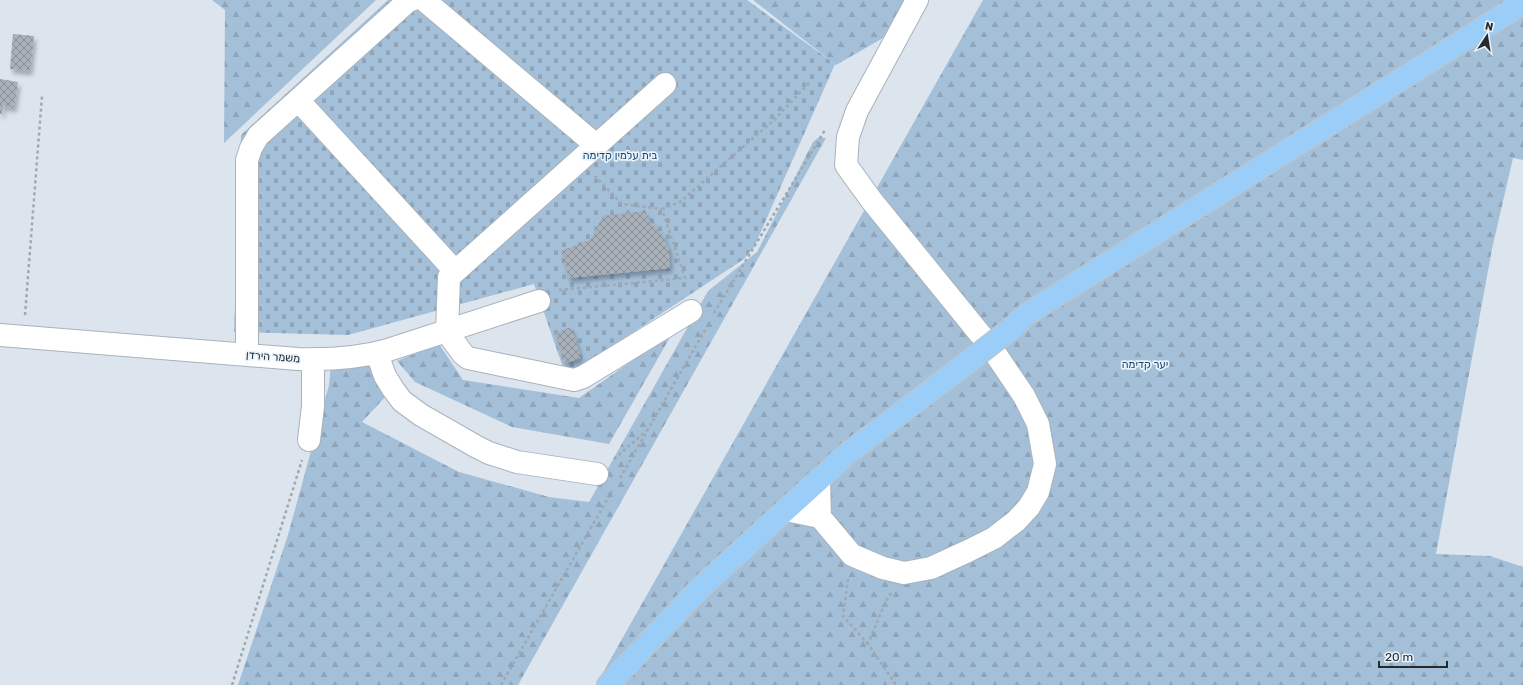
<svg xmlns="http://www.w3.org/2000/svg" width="1523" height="685" viewBox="0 0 1523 685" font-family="Rubik,'Noto Sans Hebrew',sans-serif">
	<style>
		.forest { fill: url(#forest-firs) }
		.cemetery { fill: url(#cemetery-stones) }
		.building { fill: url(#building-cross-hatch); filter: url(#shadow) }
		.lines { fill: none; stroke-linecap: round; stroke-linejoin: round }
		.minor-casing { stroke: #a9b2bb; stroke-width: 24 }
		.major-casing { stroke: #c2c3c4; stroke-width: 24 }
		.path { stroke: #a0a7ae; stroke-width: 2.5; stroke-dasharray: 3 3; stroke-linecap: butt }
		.minor { stroke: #fff; stroke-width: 22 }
		.major { stroke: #9acdf8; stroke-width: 22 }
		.major-bridge-casing { stroke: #c2c3c4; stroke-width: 24; stroke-linecap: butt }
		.major-bridge { stroke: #9acdf8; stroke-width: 22 }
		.labels { text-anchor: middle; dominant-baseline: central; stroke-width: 3.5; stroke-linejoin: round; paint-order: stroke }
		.park-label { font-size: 11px; fill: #19486d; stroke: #e9f3fb }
		.street-label { font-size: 11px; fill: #262a2d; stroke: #e9f3fb }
	</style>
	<defs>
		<pattern id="forest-firs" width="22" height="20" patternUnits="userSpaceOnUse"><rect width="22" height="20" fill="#a4bfd8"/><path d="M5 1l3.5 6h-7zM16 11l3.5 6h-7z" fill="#8da4ba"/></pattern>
		<pattern id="cemetery-stones" width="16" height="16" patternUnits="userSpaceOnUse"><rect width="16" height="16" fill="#a4bfd8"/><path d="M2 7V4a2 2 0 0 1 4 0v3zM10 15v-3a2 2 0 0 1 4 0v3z" fill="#8da4ba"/></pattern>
		<pattern id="building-cross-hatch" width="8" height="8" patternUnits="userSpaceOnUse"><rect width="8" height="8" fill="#a8b0b9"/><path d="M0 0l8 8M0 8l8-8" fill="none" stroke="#898f97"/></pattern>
		<filter id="shadow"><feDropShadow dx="2.5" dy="4.5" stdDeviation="2" flood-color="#0004"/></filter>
	</defs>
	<rect width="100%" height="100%" fill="#dce5ee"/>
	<path class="forest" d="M212 0H376L224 143 225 10Z
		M753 0H906L883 38 836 65Z
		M983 0H1523V160L1513 158 1492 249 1436 554 1490 556 1523 567V685H596Z
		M819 137 826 138 518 685H238L288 535 329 385 331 365 380 364 387 395 362 422 459 472 549 497 589 502 708 291 757 252 813 142Z
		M673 332 609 444 512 427 415 382 397 361 439 344 463 380 579 398Z"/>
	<path class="cemetery" d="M388 0H747L835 64 754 247 744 259 588 362 565 373 534 284 348 335 234 332 241 135Z"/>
	<path class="building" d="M13 34 34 36 30 71 10 69Z
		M0 79 18 82 14 108 3 106 2 114H0Z
		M645 211 649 220 664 237 669 249 670 268 569 278 561 251 591 239 603 216Z
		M571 327 581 358 565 363 555 333Z"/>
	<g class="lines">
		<defs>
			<path id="minor" d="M424 0 596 145
				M665 84 449 277 447 332 463 354 468 358 574 380 583 377 691 311
				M298 100 455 271
				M0 335 298 359C329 360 359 358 388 350L539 301
				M377 353 385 376 393 389 402 401 421 415 477 447 489 453 517 462 597 474
				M247 355V160L251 148 258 136 408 1 411 0
				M309 440 313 406V359
				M819 480 820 517 852 555 883 568 904 573 931 568 968 551 994 538 1016 521 1029 507 1038 492 1045 464 1038 424 1024 396 993 350 872 201 846 165 848 137 857 111 917 0
				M786 510 820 517"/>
			<path id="major" d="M1012 328 1027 314 1523 3
				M608 685 700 588 848 453 946 379"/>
		</defs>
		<use href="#minor" class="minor-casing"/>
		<use href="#major" class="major-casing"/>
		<path class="path" d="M662 209 680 202 775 119 810 82
			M559 290 685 278 662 209 622 204 595 176
			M714 313 825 130
			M25 315 42 96
			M614 459 646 431
			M620 478 705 330
			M848 579 843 616 868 644
			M891 593 885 603 868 644 896 685
			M232 685 302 460
			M501 685 612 491"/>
		<use href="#minor" class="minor"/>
		<use href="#major" class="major"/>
		<defs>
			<path id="major-bridge" d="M946 379 1012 328"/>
		</defs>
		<use href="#major-bridge" class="major-bridge-casing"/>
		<use href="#major-bridge" class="major-bridge"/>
	</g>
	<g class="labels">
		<g class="park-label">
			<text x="620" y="155">בית עלמין קדימה</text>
			<text x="1145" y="364">יער קדימה</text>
		</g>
		<g class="street-label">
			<text transform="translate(273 357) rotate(4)">משמר הירדן</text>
		</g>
	</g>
	<g transform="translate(1487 36) rotate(12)" stroke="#e9f3fb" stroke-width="3" paint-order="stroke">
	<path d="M0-3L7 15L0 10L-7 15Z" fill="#262a2d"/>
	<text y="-6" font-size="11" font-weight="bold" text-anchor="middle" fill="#262a2d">N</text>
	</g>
	<path d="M1379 661v6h68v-6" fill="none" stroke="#262a2d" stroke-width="2"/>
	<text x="1385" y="661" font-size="12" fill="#262a2d" stroke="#e9f3fb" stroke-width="3" paint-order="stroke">20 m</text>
</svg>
